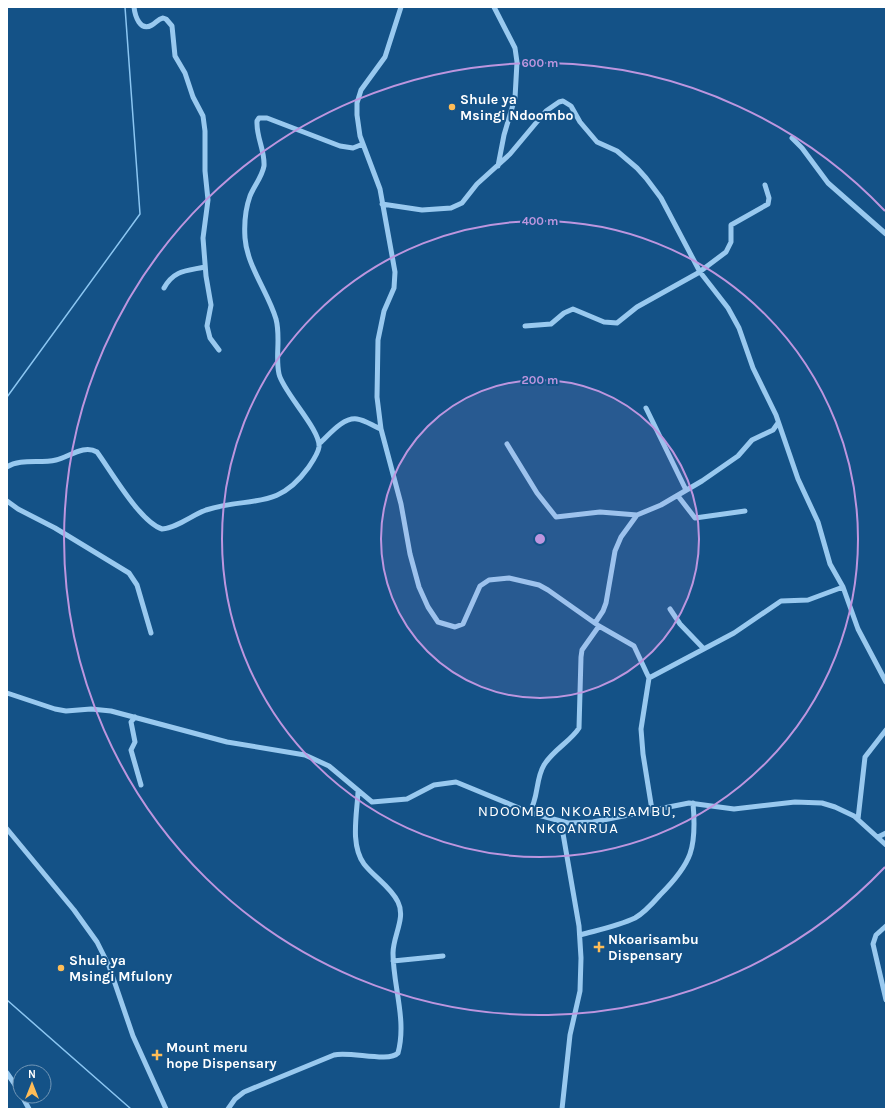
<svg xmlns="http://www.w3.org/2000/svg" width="893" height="1116" viewBox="0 0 893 1116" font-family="Karla,sans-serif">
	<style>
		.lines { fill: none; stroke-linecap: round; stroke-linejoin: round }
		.stream { stroke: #8bc6f2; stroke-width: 1.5 }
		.minor { stroke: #99c9ef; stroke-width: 5 }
		.ring { fill: none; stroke: #bd96df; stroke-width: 2 }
		.poi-dot { fill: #ffbd57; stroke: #145287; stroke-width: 1.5 }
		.labels { text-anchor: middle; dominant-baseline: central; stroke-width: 4; stroke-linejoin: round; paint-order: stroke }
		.poi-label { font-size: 14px; font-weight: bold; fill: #fff; stroke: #145287; text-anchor: start }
		.neighbourhood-label { font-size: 15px; letter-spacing: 1px; fill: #fff; stroke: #145287 }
		.centre { fill: #bd96df; stroke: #145287; stroke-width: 2 }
		.ring-label { font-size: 12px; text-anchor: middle; font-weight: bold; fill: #bd96df; stroke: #145287; stroke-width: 4; stroke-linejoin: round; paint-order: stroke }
	</style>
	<rect width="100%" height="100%" fill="#145287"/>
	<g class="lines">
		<path class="stream" d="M7 397 140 214 125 7
			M7 1000 131 1109"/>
		<path class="minor" d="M134 7C135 16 140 32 152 25 156 23 158 19 163 18L166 19 172 26 175 56 185 73 193 97 203 116 205 131V171L208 200 203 238 206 276 211 305 207 326 210 338 219 350
			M401 7 385 57 361 90 357 103V115L360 136 380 189 395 272 394 288 384 311 378 340 377 397 381 429 401 504 410 554 419 587 428 607 438 622 455 627 463 624 480 586 489 580 509 578 539 585 548 590 599 626 634 646 649 678 641 729 643 754 652 810
			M494 7 515 48 517 62 515 98 504 135 498 166
			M792 138 802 148 828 183 886 234
			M382 204 422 210 451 208 462 203 477 184 510 154 546 111 559 102 563 101 571 106 580 122 597 142 617 151 637 168 646 178 661 198 700 272 728 308 739 328 753 368 776 415 798 479 818 522 830 564 843 587 858 629 886 682
			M164 288C174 270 186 271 205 267
			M525 326 551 324 564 313 573 309 604 322 617 323 637 307 698 273 726 252 731 242V225L768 204 769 198 765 185
			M646 408 686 490
			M320 443C329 435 343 417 357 419 365 420 373 426 381 429
			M507 444 537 493 556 517 600 512 637 515
			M7 467C21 458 40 464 56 460 69 457 84 444 97 452 111 471 140 522 162 529 177 528 192 515 206 510 250 496 277 511 308 468 312 462 318 454 319 447 321 430 283 392 279 374 275 356 281 338 276 319 268 292 247 266 245 238 244 223 245 210 250 196 254 186 262 177 264 166 265 150 256 137 257 121L259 118H267L340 146 353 148 363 144
			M678 496 695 518 745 511
			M7 501 18 509 55 528 129 573 137 585 151 633
			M670 609 680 624 703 648
			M595 623 603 611 606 603 615 551 621 537 637 515 661 505 702 481 738 456 752 440 773 430 778 423
			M649 678 734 633 781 601 808 600 843 587
			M7 693 55 709 66 711 91 709 111 711 227 742 305 755 329 766 372 802 407 799 434 785 456 782 531 813 568 823 593 822 689 803 734 809 795 802 822 803 835 807 854 816 886 845
			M135 717 131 722 135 742 131 750 141 785
			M529 813C539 798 535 780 544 765 553 750 571 741 579 728L581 657 582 650 599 626
			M858 819 865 757 886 730
			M561 822 579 926 581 958 580 991 570 1035 562 1109
			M7 829 74 910 97 942 109 966 133 1036 166 1109
			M878 837 886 833
			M886 926 876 935 873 944 886 1000
			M580 935C598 930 618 926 635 918 644 913 653 903 660 895 692 863 697 848 693 803
			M393 961 443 956
			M7 1073 20 1092
			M22 1096 29 1109
			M228 1109 235 1099 244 1092 334 1055C350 1051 389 1063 398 1053 407 1020 393 986 393 953 393 936 406 918 398 902 391 887 374 877 364 864 350 845 357 814 358 792"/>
	</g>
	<circle cx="540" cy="539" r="159" fill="#bd96df" fill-opacity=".12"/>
	<g class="ring">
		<circle cx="540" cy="539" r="159"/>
		<circle cx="540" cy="539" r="318"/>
		<path d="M885 867A476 476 0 1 1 885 211"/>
	</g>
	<g class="poi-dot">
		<circle cx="452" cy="107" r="4"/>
		<path d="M597 941h4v4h4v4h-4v4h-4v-4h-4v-4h4z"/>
		<circle cx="61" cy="968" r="4"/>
		<path d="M155 1049h4v4h4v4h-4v4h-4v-4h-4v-4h4z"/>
	</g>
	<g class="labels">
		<g class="poi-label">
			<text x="460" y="99">Shule ya<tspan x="460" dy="16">Msingi Ndoombo</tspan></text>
			<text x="608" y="939">Nkoarisambu<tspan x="608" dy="16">Dispensary</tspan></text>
			<text x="69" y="960">Shule ya<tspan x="69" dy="16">Msingi Mfulony</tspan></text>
			<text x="166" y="1047">Mount meru<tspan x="166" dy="16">hope Dispensary</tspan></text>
		</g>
		<g class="neighbourhood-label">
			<text x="577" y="811">NDOOMBO NKOARISAMBU,<tspan x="577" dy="17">NKOANRUA</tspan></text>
		</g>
	</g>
	<circle cx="540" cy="539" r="6" class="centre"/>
	<g class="ring-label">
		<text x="540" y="67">600 m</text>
		<text x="540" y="225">400 m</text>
		<text x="540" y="384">200 m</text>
	</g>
	<rect width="893" height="1116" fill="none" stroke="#ffffff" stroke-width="16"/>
	<g transform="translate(32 1084)"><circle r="19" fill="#145287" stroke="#7297b7"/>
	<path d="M0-3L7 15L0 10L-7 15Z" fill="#ffbd57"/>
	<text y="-6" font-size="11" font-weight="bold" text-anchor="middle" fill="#ffffff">N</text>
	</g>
</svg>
